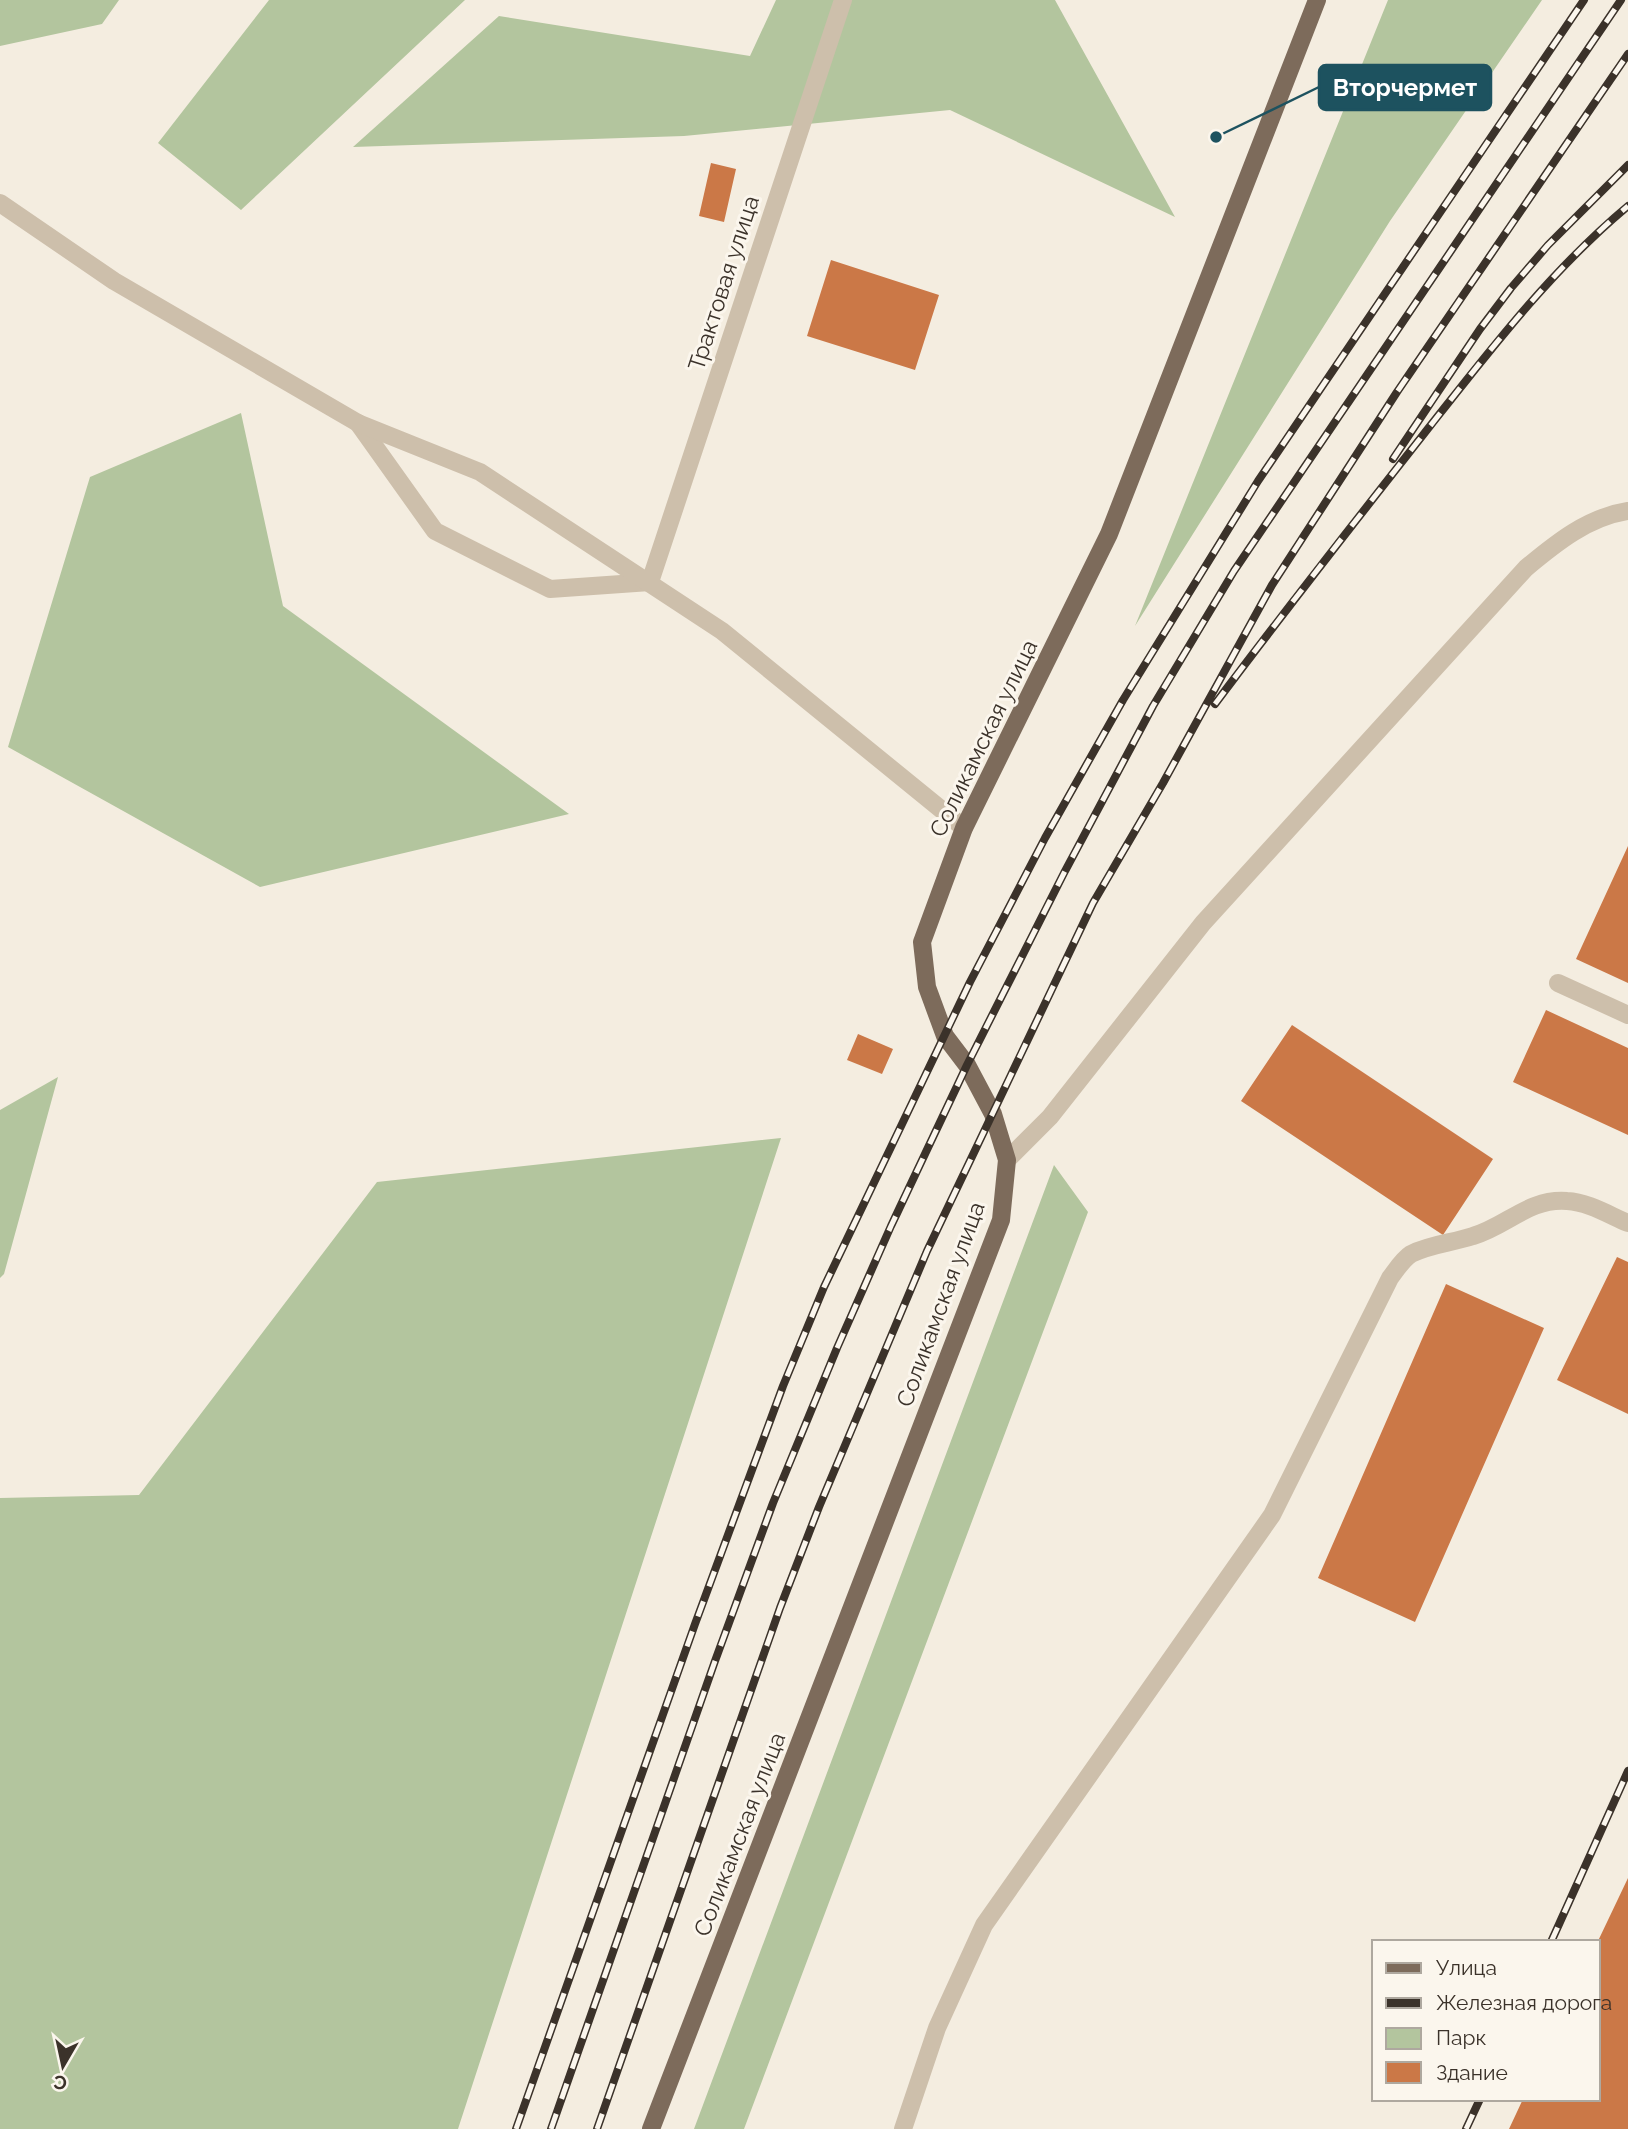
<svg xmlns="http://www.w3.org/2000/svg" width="1628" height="2129" viewBox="0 0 1628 2129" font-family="Raleway,sans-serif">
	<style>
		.green { fill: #b3c59e }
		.building { fill: #cb7847 }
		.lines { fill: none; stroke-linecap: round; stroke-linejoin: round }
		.lane { stroke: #cdbfab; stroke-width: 18 }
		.street { stroke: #cdbfab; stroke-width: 18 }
		.primary { stroke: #7d6b5b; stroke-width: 18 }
		.rail-casing { stroke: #3b322a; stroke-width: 8 }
		.rail { stroke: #fbf6ed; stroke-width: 5; stroke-dasharray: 16; stroke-linecap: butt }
		.labels { text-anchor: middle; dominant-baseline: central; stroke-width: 6; stroke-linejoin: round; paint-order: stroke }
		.street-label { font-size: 23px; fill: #3b322a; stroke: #fbf6ed }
		.leader { fill: none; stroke: #1d525f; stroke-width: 2.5 }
		.callout-dot { fill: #1d525f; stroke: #fbf6ed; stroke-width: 2.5 }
		.callout { fill: #1d525f; stroke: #1d525f; stroke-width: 2.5 }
		.callout-label { font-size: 24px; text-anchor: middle; font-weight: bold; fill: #fff }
	</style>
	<rect width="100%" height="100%" fill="#f4ede0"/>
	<path class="green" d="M0 0H119L102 24 0 46Z
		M269 0H465L241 210 158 143Z
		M776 0H1055L1175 217 950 110 684 136 353 147 499 16 750 56Z
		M1388 0H1542L1390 221 1135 626Z
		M241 413 283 606 569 814 260 887 8 747 90 477Z
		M58 1077 4 1274 0 1278V1110Z
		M781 1138 458 2129H0V1498L139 1495 377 1182Z
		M1054 1165 1088 1212 744 2129H694Z"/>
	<path class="building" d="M711 163 736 169 724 222 699 216Z
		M831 260 939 295 915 370 807 336Z
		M1628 846V983L1576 959Z
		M1546 1010 1628 1048V1135L1513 1082Z
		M1292 1025 1493 1159 1443 1235 1241 1101Z
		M858 1034 893 1049 882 1074 847 1060Z
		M1617 1257 1628 1262V1414L1557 1380Z
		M1446 1284 1544 1328 1415 1622 1318 1578Z
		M1628 1878V2129H1509L1523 2099H1598V1941Z"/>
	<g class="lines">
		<path class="lane" d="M358 423 435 531 550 589 650 582
			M1558 983 1628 1015
			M903 2129 937 2028 984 1925 1272 1515 1390 1278C1396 1270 1403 1259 1411 1254 1431 1244 1452 1243 1473 1236 1507 1226 1529 1198 1567 1201 1588 1202 1609 1215 1628 1223"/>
		<path class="street" d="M0 203 114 281 358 423 480 472 722 631 964 828
			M650 582 843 0
			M1007 1160 1050 1117 1203 923 1526 568C1556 543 1588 517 1628 511"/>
		<path class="primary" d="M651 2129 1001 1220 1007 1160 993 1114 967 1065 945 1036 927 987 922 942 964 828 1109 534 1317 0"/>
		<defs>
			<path id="rail" d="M1393 459 1480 329 1511 288 1548 245 1628 165
				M1215 704C1283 613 1353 524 1423 435 1487 354 1549 272 1628 206
				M1551 1942 1628 1771
				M516 2129 695 1624 783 1386 824 1287 970 982 1045 838 1123 700 1258 481 1584 0
				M551 2129 715 1661 773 1503 837 1348 891 1226 967 1065 1064 873 1153 706 1234 571 1621 0
				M597 2129 780 1608 819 1507 927 1251 1093 903 1163 783 1272 585 1397 392 1628 54
				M1466 2129 1480 2099"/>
		</defs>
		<use href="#rail" class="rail-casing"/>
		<use href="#rail" class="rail"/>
	</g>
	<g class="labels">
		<g class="street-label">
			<text transform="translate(723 283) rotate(-72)">Трактовая улица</text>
			<text transform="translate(983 738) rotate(-64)">Соликамская улица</text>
			<text transform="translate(940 1304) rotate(-70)">Соликамская улица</text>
			<text transform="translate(739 1834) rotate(-69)">Соликамская улица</text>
		</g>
	</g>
	<path class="leader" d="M1216 137L1319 87"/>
	<circle class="callout-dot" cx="1216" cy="137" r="7"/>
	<rect class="callout" x="1319" y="65" width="172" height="45" rx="7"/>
	<g class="callout-label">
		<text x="1405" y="96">Вторчермет</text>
	</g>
	<rect x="1372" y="1940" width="228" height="161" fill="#fbf6ed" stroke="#aea89f" stroke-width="2"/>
	<rect x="1386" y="1963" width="35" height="10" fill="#7d6b5b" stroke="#aea89f" stroke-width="2"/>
	<text x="1436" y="1975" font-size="21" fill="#3b322a">Улица</text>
	<rect x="1386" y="1998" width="35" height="10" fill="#3b322a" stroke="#aea89f" stroke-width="2"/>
	<text x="1436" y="2010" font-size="21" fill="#3b322a">Железная дорога</text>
	<rect x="1386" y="2028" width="35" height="21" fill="#b3c59e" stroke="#aea89f" stroke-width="2"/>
	<text x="1436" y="2045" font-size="21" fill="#3b322a">Парк</text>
	<rect x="1386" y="2062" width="35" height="21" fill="#cb7847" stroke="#aea89f" stroke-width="2"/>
	<text x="1436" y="2080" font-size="21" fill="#3b322a">Здание</text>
	<g transform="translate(63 2066) rotate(189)" stroke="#fbf6ed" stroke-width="5" paint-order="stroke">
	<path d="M0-5L12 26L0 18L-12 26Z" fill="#3b322a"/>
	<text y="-10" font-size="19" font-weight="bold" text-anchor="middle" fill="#3b322a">С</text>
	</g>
</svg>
